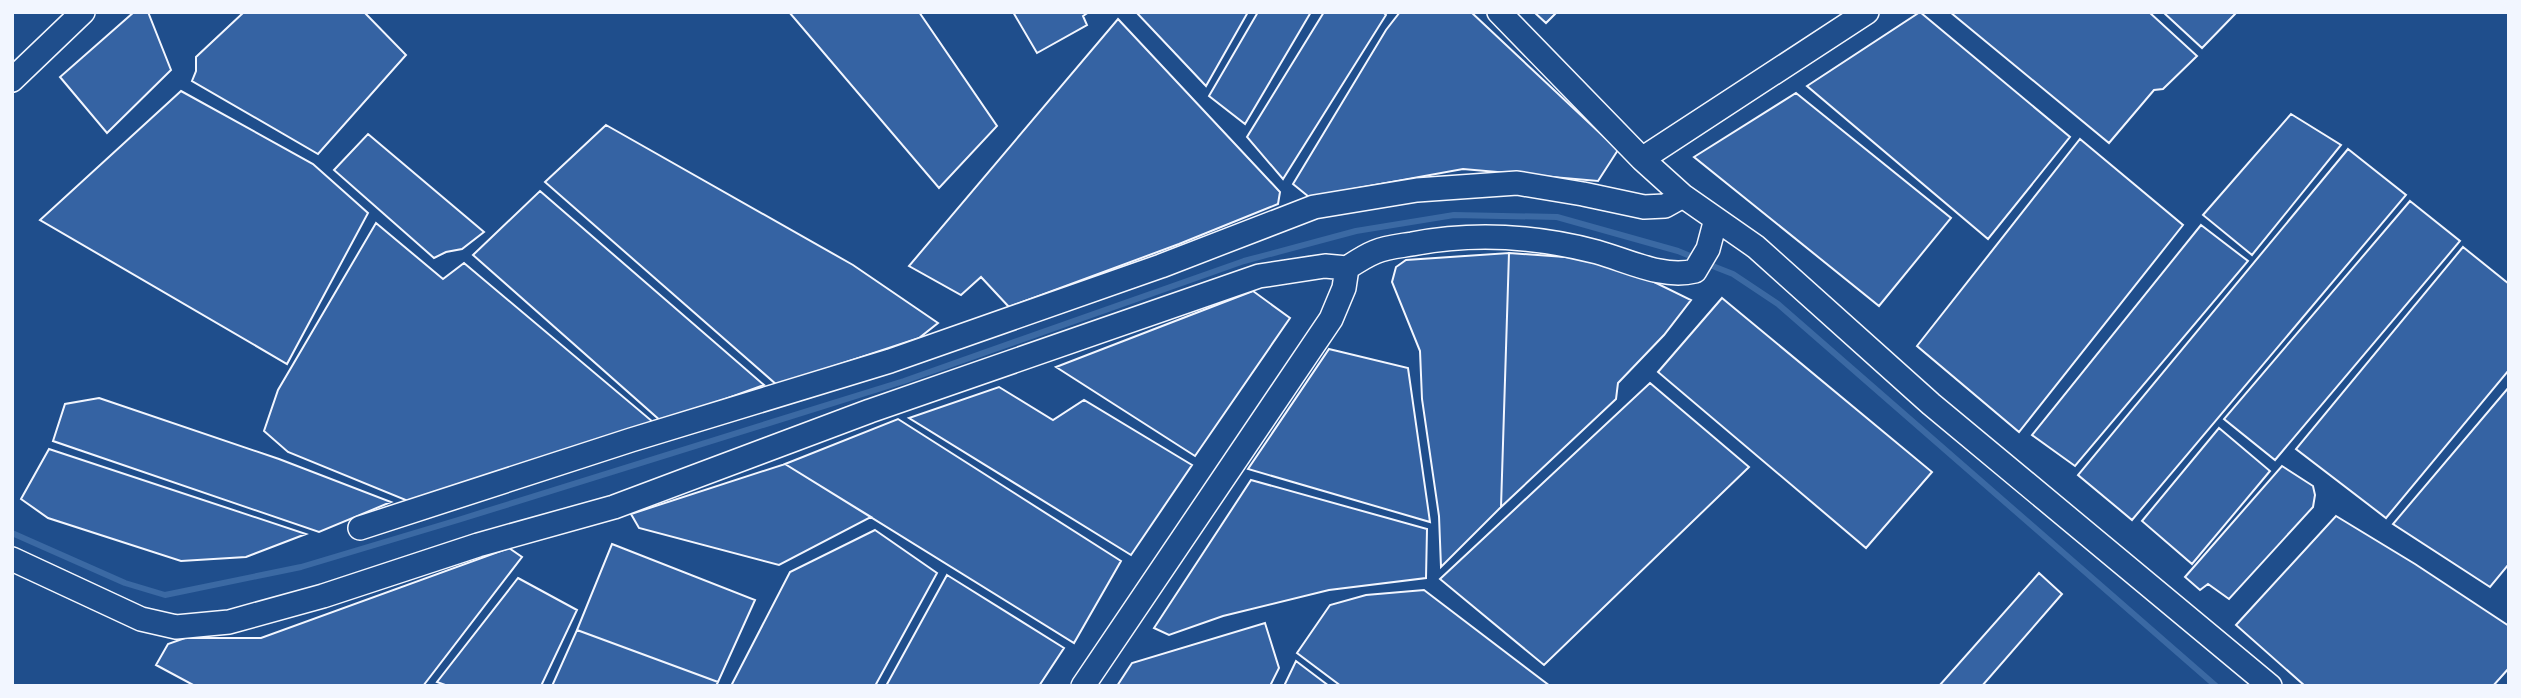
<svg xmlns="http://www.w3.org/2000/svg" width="2521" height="698" viewBox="0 0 2521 698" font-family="Cabin,sans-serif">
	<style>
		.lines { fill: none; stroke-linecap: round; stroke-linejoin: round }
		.stream { stroke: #3b69a3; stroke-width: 6 }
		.building { fill: #3563a3; stroke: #f2f6ff; stroke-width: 2 }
		.minor-casing { stroke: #f2f6ff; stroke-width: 26 }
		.minor { stroke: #1f4e8c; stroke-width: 23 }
	</style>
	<rect width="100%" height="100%" fill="#1f4e8c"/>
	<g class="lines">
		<path class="stream" d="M1705 263 1733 274 1778 304 2216 686
			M12 533 125 583 165 595 301 567 458 520 904 381 1244 261 1356 231 1454 215 1557 217 1678 251 1695 258"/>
	</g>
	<path class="building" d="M134 12H148L171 70 107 133 60 77Z
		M244 12H364L406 55 318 154 192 81 196 71V57Z
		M789 12H919L997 126 939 188Z
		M1013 12H1089L1083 16 1087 25 1037 53Z
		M1136 12H1248L1206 86Z
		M1258 12H1311L1245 124 1209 96Z
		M1324 12H1383L1386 15 1283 179 1247 137Z
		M1400 12H1471L1618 150 1598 181 1463 169 1309 197 1293 184 1386 30Z
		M1534 12H1557L1546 23Z
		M1920 12 2070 137 1988 239 1807 86Z
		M1950 12H2149L2197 56 2163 89 2154 90 2109 143Z
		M2163 12H2237L2202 48Z
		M1118 19 1280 192 1278 204 1179 244 1009 307 981 277 961 295 909 266Z
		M181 91 313 164 368 213 287 364 40 220Z
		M1796 93 1951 218 1879 306 1694 157Z
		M2291 114 2341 145 2252 255 2203 215Z
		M606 125 853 265 938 323 919 338 777 385 545 182Z
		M368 134 484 232 462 249 446 252 434 258 334 170Z
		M2080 139 2183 225 2019 432 1917 346Z
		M2348 149 2406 195 2132 520 2078 475Z
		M540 191 764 385 662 422 473 255Z
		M2410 201 2460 241 2275 460 2224 419Z
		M376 223 443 279 464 263 653 422 408 501 288 452 264 431 278 390Z
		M2201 225 2248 261 2075 466 2032 435Z
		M2463 247 2509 284V370L2386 518 2296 449Z
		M1509 253 1501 507 1441 567 1439 516 1422 399 1420 351 1392 282 1396 267 1406 260Z
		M1509 253 1579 258 1650 280 1691 300 1664 335 1618 383 1616 399 1501 507Z
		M1253 291 1290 318 1195 456 1056 367Z
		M1722 298 1932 472 1866 548 1658 372Z
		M1329 349 1408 368 1430 522 1248 469Z
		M1650 383 1749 467 1544 665 1440 579Z
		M999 387 1053 420 1084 400 1192 465 1131 555 909 418Z
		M2509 387V564L2490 587 2393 524Z
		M99 398 279 459 391 502 319 532 53 441 65 404Z
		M898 419 1121 561 1074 643 785 464Z
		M2219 428 2270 471 2192 564 2142 521Z
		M49 449 306 534 246 557 181 561 48 518 21 499Z
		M785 464 871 517 779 565 639 528 631 514Z
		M2282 466 2313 486 2315 495 2313 507 2229 599 2208 584 2200 590 2185 577Z
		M1251 480 1427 529 1426 578 1329 590 1223 616 1169 635 1154 628Z
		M2336 516 2415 564 2509 626V668L2493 686H2305L2236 625Z
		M875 530 937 573 875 686H731L790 572Z
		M612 544 755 600 718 682 577 630Z
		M509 548 522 557 423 686H195L156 665 168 644 185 638H261Z
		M2039 573 2062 594 1982 686H1939Z
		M947 575 1064 648 1039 686H886Z
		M518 578 577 610 541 686H448L437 682Z
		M1424 590 1550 686H1341L1297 653 1330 605 1366 595Z
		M1265 623 1279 668 1270 686H1117L1132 663Z
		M577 630 718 682 716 686H552Z
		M1296 661 1329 686H1284Z"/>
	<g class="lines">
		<defs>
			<path id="minor" d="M1499 12 1642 159 1683 196 1756 247 1931 404 2270 686
				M12 80 83 12
				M1642 159 1867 12
				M360 528 631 440 890 361 1161 266 1314 207 1417 190 1517 183 1583 194 1644 207 1665 206 1683 196
				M12 559 141 619 176 627 229 622 323 596 478 545 614 507 870 411 1259 276 1325 266 1347 268
				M1083 686 1331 319 1344 288 1347 268C1356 262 1365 256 1375 252 1386 247 1400 246 1412 244 1474 232 1536 236 1597 252 1629 261 1663 279 1695 271L1708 249 1716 219"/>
		</defs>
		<use href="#minor" class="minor-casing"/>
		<use href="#minor" class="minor"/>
	</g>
	<rect width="2521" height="698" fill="none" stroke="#f2f6ff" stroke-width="28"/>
</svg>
